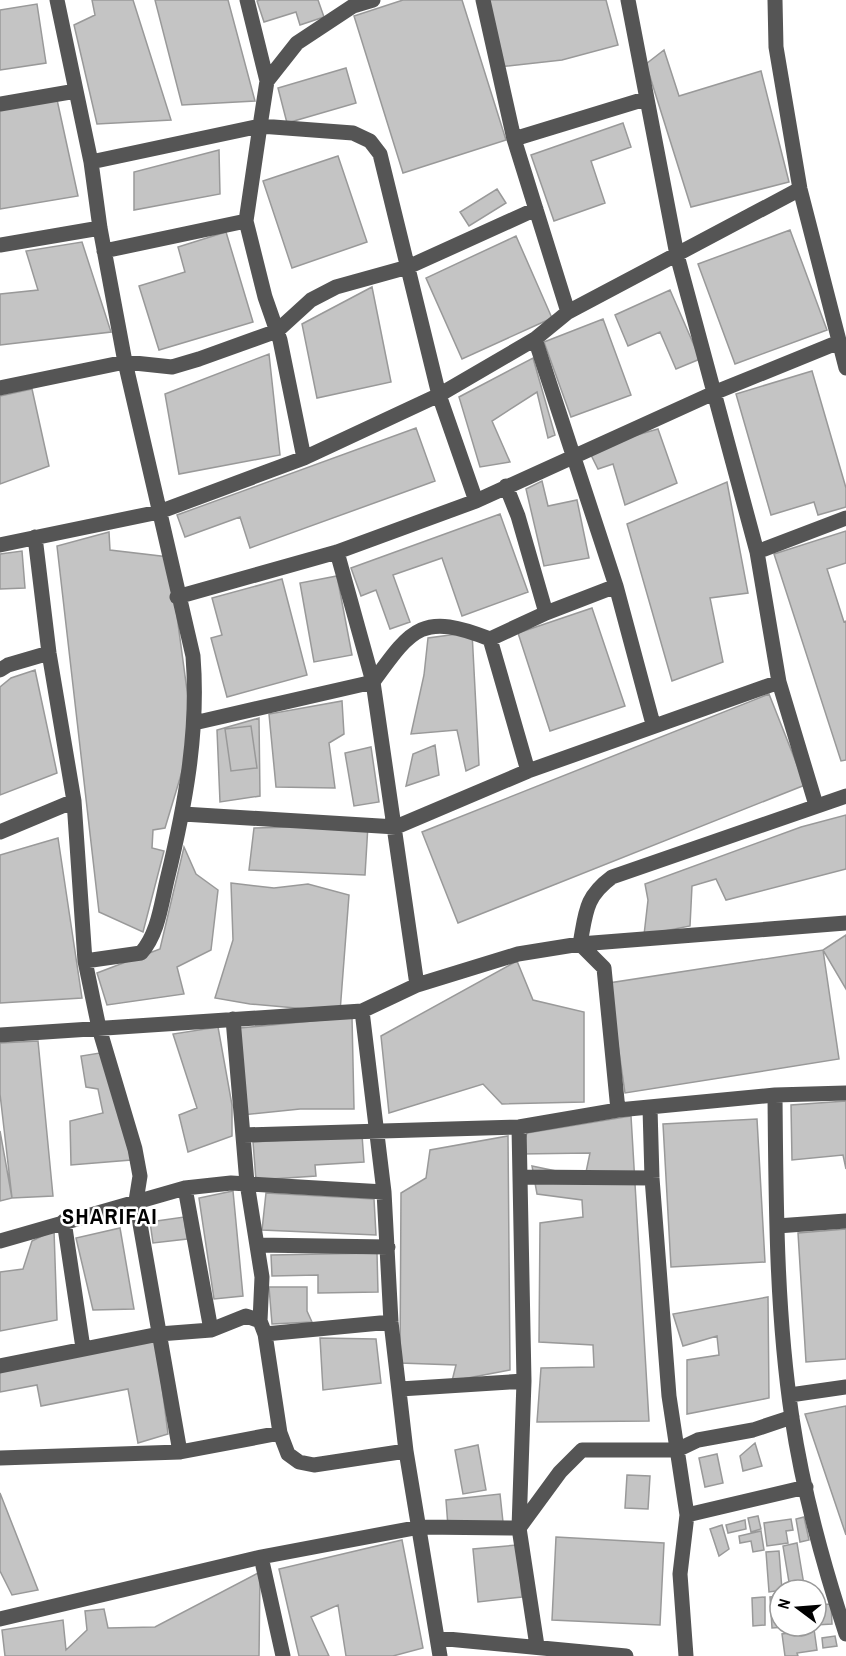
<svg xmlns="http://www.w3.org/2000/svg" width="846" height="1656" viewBox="0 0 846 1656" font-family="'Archivo Narrow',sans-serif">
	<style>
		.building { fill: #c4c4c4; stroke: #999; stroke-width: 1.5 }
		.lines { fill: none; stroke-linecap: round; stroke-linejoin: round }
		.minor { stroke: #555; stroke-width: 15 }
		.labels { text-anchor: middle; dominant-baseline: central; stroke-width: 5; stroke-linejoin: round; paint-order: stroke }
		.district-label { font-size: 22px; font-weight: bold; letter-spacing: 1.5px; fill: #000; stroke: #fff }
	</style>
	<rect width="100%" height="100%" fill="#fff"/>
	<path class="building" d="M92 0H133L171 120 97 124 74 25 95 15Z
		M155 0H228L255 101 182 105Z
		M260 0H318L324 17 300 25 296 12 264 22 257 1Z
		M403 0H462L506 140 403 173 354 16Z
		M486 0H606L618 45 562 60 498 67Z
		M37 4 46 63 0 70V10Z
		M664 50 679 96 761 71 789 182 691 207 646 64Z
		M346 68 356 103 287 123 278 88Z
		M56 95 78 196 0 209V104Z
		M623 123 631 147 591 161 605 203 554 221 531 155Z
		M219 150 220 194 134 210V172Z
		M338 156 367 242 292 268 263 181Z
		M497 189 506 203 469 226 460 212Z
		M790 230 827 330 735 364 698 264Z
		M226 232 253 322 159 350 139 286 185 272 178 247Z
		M516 236 552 318 462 359 426 278Z
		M82 242 111 332 0 345V294L38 290 26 251Z
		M372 287 391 382 317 398 302 324Z
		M670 290 700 359 676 369 660 332 628 346 615 315Z
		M603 319 631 395 571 417 544 342Z
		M269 354 280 455 179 474 165 394Z
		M533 358 555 435 548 438 537 392 492 421 510 462 480 467 459 397Z
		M812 371 846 488V507L818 515 814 502 771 515 736 394Z
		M32 389 49 466 0 484V396Z
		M416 428 435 481 250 548 240 517 185 537 177 515Z
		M658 429 677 483 625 505 613 464 598 469 588 449Z
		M542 481 548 506 577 500 589 558 544 566 526 489Z
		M727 482 748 593 710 598 723 662 672 681 627 524Z
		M500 514 528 592 462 616 442 558 393 575 410 622 390 629 376 590 361 596 351 568Z
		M846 531V563L827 569 844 622 846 621V760L841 761 774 554Z
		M109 532 110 550 169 557 193 735 165 828 153 830 152 848 164 851 143 932 99 912 57 546Z
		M22 551 25 588 0 589V554Z
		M337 576 352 655 314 662 300 583Z
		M282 579 307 675 227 697 211 638 222 635 212 598Z
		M592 608 625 706 550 731 518 633Z
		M472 632 479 765 466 771 457 730 411 734 424 675 428 638Z
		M35 670 57 773 0 795V687L11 678Z
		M769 694 805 785 458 923 422 832Z
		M342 701 344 734 329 743 335 788 276 787 269 714Z
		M259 718 260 796 220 802 217 730Z
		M251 726 257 768 231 771 225 729Z
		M435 745 439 775 406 786 413 754Z
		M371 747 379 802 354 806 345 753Z
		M846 815V869L726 900 716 879 692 886 690 926 644 935 648 900 645 884 801 827Z
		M368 825 365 875 249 870 254 828Z
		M58 838 82 998 0 1003V855Z
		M184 847 196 874 218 890 211 950 177 967 184 994 107 1005 97 973 160 949Z
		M231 883 274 888 308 884 349 895 340 1012 250 1004 215 998 233 940Z
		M846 935V989L823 950Z
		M823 950 839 1059 625 1093 609 983Z
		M517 961 533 1000 584 1012V1102L502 1104 483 1084 389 1113 381 1036Z
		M352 1017 354 1109H300L242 1115 240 1028Z
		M218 1027 232 1105V1136L188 1152 179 1115 197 1108 173 1034Z
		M38 1041 53 1196 12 1198 0 1094V1043Z
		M106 1052 131 1160 71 1165 70 1121 103 1113 98 1089 86 1087 81 1056Z
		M846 1101V1169L843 1155 792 1160 791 1105Z
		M631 1116 649 1421 537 1422 541 1368 594 1367 593 1345 539 1342 540 1223 583 1217 582 1200 537 1194 532 1166 585 1177 590 1153 520 1154 527 1133Z
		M757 1119 765 1262 671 1267 663 1124Z
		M0 1131 12 1198 0 1201Z
		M362 1135 364 1162 315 1165 316 1176 256 1180 253 1142Z
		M508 1136 510 1370 452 1381 456 1365 400 1363 401 1193 426 1178 430 1150Z
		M233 1191 243 1296 214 1299 199 1198Z
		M266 1193 374 1199 376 1235 262 1230Z
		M184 1217 187 1239 153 1243 150 1222Z
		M120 1228 134 1309 93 1310 76 1238Z
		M846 1229V1359L806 1362 798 1233Z
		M54 1230 57 1320 0 1331V1272L23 1269 32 1241Z
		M377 1253 378 1292 318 1293V1275L272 1276 271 1255Z
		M269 1287H307V1311L312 1322 272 1324Z
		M768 1297 769 1398 687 1414V1360L719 1355 717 1336 683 1346 673 1314Z
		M320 1338 376 1339 381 1383 323 1390Z
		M156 1339 168 1434 138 1443 128 1389 41 1406 37 1385 0 1392V1369Z
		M846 1406V1535L805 1414Z
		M755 1443 762 1466 743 1471 740 1456Z
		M478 1445 486 1490 463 1494 455 1450Z
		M717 1454 723 1483 705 1487 699 1458Z
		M627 1475 650 1476 648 1509 625 1508Z
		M0 1493 38 1590 12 1595 0 1571Z
		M500 1494 503 1522 448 1527 446 1500Z
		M758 1516 761 1529 751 1532 748 1518Z
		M804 1517 809 1540 800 1542 796 1519Z
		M791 1519 793 1530 786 1531 788 1543 767 1546 764 1523Z
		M745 1520 746 1529 728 1533 726 1525Z
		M722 1525 729 1549 719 1556 710 1529Z
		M761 1531 764 1550 753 1552 751 1541 740 1543 739 1536Z
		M556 1537 664 1543 660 1625 552 1620Z
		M402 1540 423 1648 393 1656H346L338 1605 311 1617 329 1656H299L279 1569Z
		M797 1543 804 1585 790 1588 783 1546Z
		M517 1545 522 1597 478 1602 473 1549Z
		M779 1551 782 1590 769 1592 766 1552Z
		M260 1572 259 1656H5L2 1630 63 1620 66 1650 87 1630 85 1611 104 1609 108 1628 155 1627Z
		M816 1594 817 1605 831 1604 832 1624 816 1625Z
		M780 1596V1626H801L772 1628 770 1597Z
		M765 1597V1625L753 1626 752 1598Z
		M814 1629 817 1650 797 1653 798 1656H785L782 1634Z
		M835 1636 837 1646 823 1648 822 1638Z"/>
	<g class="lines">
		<path class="minor" d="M57 0 91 162 100 228 125 362 193 656C199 732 185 806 167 880 161 905 158 934 141 953L85 961
			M247 0 267 81
			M483 0 514 139 568 312
			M628 0 677 255 757 552 779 682 816 805
			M775 0 776 47 800 189 846 368
			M0 104 76 91
			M514 139 645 99
			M91 162 260 126 353 133 370 141 380 154 439 395 476 501
			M0 245 100 228
			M104 251 246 221
			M535 339 616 586 653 724
			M0 388 125 362 172 367 199 359 277 331 311 300 336 287 408 267 536 209
			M304 458 280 340 265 297 246 221 260 126 267 81 297 43 353 6 373 0
			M506 486 518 516 546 613
			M35 537 49 653 74 801 85 961 99 1028 135 1149 140 1176 136 1201 180 1452
			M0 545 159 512 304 458 439 395 535 339 568 312 800 189
			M337 552 373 682 417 985
			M757 552 846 518
			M177 597 337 552 476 501 716 392 839 342
			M490 639 528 771
			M0 670 8 665 49 653
			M194 723 373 682C412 628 422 612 490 639L546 613 616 586
			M183 814 396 827 528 771 779 682
			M0 832 74 801
			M580 944C586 912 585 897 612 877L846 796
			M580 944 604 968 618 1110
			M362 1011 384 1192 391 1322 406 1451 440 1656
			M233 1019 247 1183 262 1277 260 1321 265 1334 280 1433 288 1454 299 1462 314 1465 406 1451
			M0 1035 362 1011 417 985 518 954 580 944 846 923
			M775 1095C776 1202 776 1311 792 1418 803 1491 823 1564 846 1634
			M650 1108 652 1178 669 1396 687 1515 680 1574 686 1656
			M519 1127 524 1381 519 1528 537 1646
			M243 1135 519 1127 618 1110 775 1095 846 1093
			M521 1177 652 1178
			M185 1188 211 1330
			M64 1221 83 1348
			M777 1226 846 1221
			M0 1241 185 1188 231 1183 384 1192
			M257 1245 388 1247
			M265 1334 391 1322
			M0 1366 159 1334 211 1330 246 1316 260 1321
			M400 1389 524 1381
			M790 1395 846 1387
			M0 1458 180 1452 280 1433
			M687 1515 806 1487
			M519 1528 560 1472 582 1450H677L698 1440 753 1430 792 1417
			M261 1557 283 1656
			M0 1619 261 1557 420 1527 519 1528
			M437 1638 626 1656"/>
	</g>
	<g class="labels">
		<g class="district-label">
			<text x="110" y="1216">SHARIFAI</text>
		</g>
	</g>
	<g transform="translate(798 1608) rotate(286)"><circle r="28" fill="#ffffff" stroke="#999999" stroke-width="1.5"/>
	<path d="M0-4.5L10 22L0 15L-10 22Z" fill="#000000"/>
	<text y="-9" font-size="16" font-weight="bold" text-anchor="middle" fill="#000000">N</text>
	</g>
</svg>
